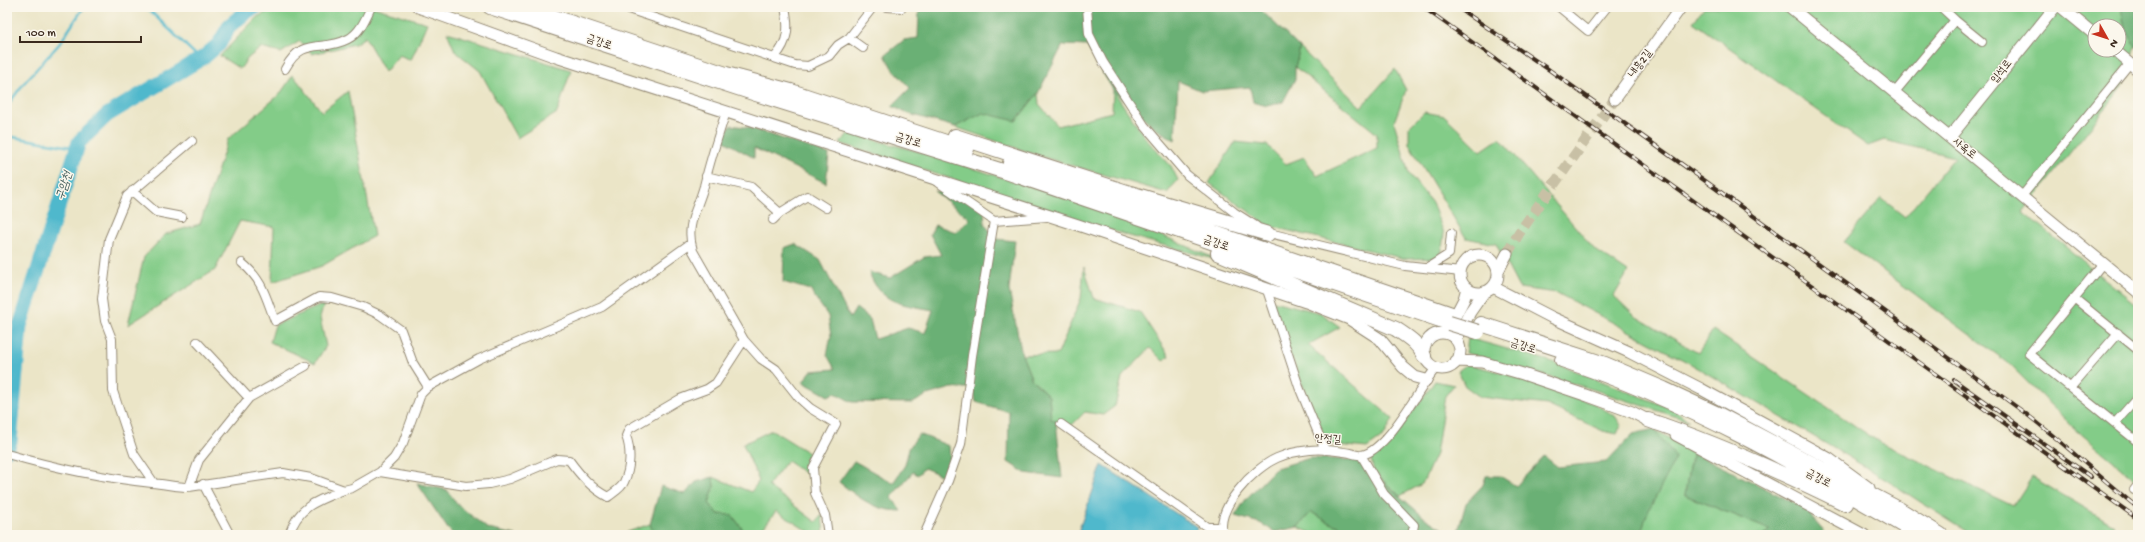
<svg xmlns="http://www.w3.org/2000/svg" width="2145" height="542" viewBox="0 0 2145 542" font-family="'Gochi Hand','Poor Story',sans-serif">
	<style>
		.green { fill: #83cc88; stroke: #5f7b53; fill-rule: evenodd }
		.forest { fill: #6ab074; stroke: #526d49 }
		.water { fill: #4fb8cc; stroke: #457175 }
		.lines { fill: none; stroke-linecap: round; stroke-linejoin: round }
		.stream { stroke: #4fb8cc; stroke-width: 2.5 }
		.river { stroke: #4fb8cc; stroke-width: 15 }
		.secondary-tunnel { stroke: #c8c0a5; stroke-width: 11; stroke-dasharray: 11 5.5; stroke-linecap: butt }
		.street-casing { stroke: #938872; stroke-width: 10 }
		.secondary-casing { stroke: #938872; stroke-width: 13 }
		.highway-casing { stroke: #938872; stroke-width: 16 }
		.street { stroke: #fff; stroke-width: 8 }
		.secondary { stroke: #fff; stroke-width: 11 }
		.highway { stroke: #fff; stroke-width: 14 }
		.rail-casing { stroke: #3b2a1e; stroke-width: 4 }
		.rail { stroke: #fbf7ec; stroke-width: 2.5; stroke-dasharray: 8; stroke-linecap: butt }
		.highway-bridge-casing { stroke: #938872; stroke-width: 16; stroke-linecap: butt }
		.highway-bridge { stroke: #fff; stroke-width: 14 }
		.labels { text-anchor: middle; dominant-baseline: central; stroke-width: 3; stroke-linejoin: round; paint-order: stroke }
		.street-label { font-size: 11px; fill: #3b2a1e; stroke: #fbf7ec }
		.water-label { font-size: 12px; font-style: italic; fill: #425c5b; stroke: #fbf7ec }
	</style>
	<rect width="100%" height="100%" fill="#fbf7ec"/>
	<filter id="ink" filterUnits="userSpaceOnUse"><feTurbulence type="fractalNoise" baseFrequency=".025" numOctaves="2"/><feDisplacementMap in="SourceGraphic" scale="8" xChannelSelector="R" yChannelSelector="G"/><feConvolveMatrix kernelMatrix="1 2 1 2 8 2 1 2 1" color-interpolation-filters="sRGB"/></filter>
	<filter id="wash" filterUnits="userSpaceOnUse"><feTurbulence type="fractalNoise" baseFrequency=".012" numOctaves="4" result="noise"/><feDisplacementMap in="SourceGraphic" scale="16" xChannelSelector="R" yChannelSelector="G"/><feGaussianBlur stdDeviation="0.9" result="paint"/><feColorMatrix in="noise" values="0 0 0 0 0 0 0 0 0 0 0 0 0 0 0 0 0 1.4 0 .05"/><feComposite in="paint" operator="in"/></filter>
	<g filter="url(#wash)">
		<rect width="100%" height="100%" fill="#ebe5c7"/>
		<path class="green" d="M277 7H373L427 23 411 60 399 55 385 72 365 37 355 44 312 54 300 41 281 53 261 48 248 58 240 69 220 56 257 17Z
			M1705 7H2121L2125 30 2136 46 2123 86 2023 212 2138 306V482L2073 427 2007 362 1844 242 1881 198 1905 217 1955 157 1884 140 1868 146 1693 22ZM2095 26H2119V50H2095Z
			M447 32 571 70 557 113 517 138 480 71 455 51Z
			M1300 48 1361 107 1395 69 1406 90 1394 122 1409 174 1432 203 1444 233 1441 258 1406 259 1269 226 1209 183 1235 142 1267 145 1286 164 1304 157 1317 176 1377 148V134L1295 67Z
			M293 75 322 112 348 91 374 236 322 266 272 282 274 227 240 221 215 270 128 325 144 257 166 234 200 224 228 139 280 94Z
			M1113 90 1146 139 1171 166 1178 180 1167 193 1043 157 955 127 983 112 1016 121 1038 93 1039 104 1058 126 1112 112Z
			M1424 112 1445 116 1481 151 1500 138 1594 249 1628 272 1614 296 1635 316 1698 353 1713 330 1879 442 2013 506 2032 477 2114 525 2107 535H1972L1872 471 1691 364 1557 293 1519 288 1496 244 1466 238 1409 144V127Z
			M849 133 935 156 1106 211 1221 261 1126 235 840 143Z
			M1084 267 1094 298 1140 312 1169 356 1163 361 1150 348 1122 377 1115 406 1103 415 1085 412 1071 426 1051 419 1049 396 1032 380 1022 355 1058 354 1081 298Z
			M1273 301 1321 313 1340 327 1308 345 1393 419 1384 436 1367 448 1327 444 1291 357Z
			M324 304 320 318 326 346 315 363 270 342 275 325Z
			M1468 338 1550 361 1675 410 1689 421 1595 390 1466 353Z
			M1467 364 1499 372 1595 404 1615 416 1621 425 1617 434 1603 431 1547 405 1480 397 1465 386 1458 371Z
			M1435 381 1454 385 1445 396 1436 454 1422 484 1400 496 1374 472 1371 459 1392 440Z
			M1654 429 1694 453 1689 467 1685 495 1770 530 1764 535H1641L1646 516Z
			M772 430 812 455 809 476 787 461 768 486 816 522 822 515 824 535H814L776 511 758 535H747L732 515 718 514 709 503 714 487 713 477 751 492 759 481 743 444Z
			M1311 512 1332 524 1339 526 1337 535H1315L1298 527Z
			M650 524 654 535 625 533Z"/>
		<path class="forest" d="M930 7H1258L1300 48 1295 67V79L1283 102 1267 106 1253 102 1250 87 1202 91 1178 81 1175 140 1156 129 1113 90 1087 46 1063 45 1038 93 1016 121 983 113 955 127 906 113 892 106 910 88 892 68 885 55 904 40 918 38 919 12Z
			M2121 7H2138V48C2125 37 2124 22 2121 7Z
			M731 125 750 128 829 154 826 183 754 148V158L721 139Z
			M934 191 966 195 984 206 985 225 997 239 1015 241 1009 290 1022 355 1032 380 1049 396 1051 419 1056 421 1062 478 1025 473 1008 462 1009 412 976 402 973 388H952L927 395 913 403 852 402 835 393 828 396 803 382 811 371 835 369 827 355 831 336 828 316 810 290 783 282 784 248 795 244 820 260 850 318 856 308 870 319 875 339 908 328 925 333 933 310C903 304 881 305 869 272L890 278 924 257 941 255 930 234 935 225 956 232 970 219Z
			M1654 429 1676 458 1646 516 1641 535H1457L1466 503 1483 485 1486 476H1500L1516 486 1544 456 1558 467 1606 462 1633 434Z
			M919 434 949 446 950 458 943 476 924 468 918 475 913 472 891 497 902 511C875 511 859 498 839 482L854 461 893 483 905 465 909 448Z
			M1694 453 1809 510 1812 518 1827 535H1764L1770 530 1685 495 1689 467Z
			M1310 458 1358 460 1425 518 1452 535H1337L1339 526 1332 524 1311 512 1298 527 1275 532 1260 523 1235 516 1246 499 1276 468Z
			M713 477 714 487 709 503 718 514 732 515 747 535H654L650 524 661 486 685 494 696 482Z
			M417 483 447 490 457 504 488 529 516 535H454L448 529Z"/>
		<path class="water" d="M1102 465 1197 527 1194 535H1077Z"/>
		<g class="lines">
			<path class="stream" d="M146 7 200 59
				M7 106 24 83 60 43 84 7
				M7 136 77 148"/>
			<path class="river" d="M7 450 10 441 20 326 79 142 107 115 204 57 219 44 230 25 249 10 256 7"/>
		</g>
	</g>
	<g filter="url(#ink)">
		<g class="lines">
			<path class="secondary-tunnel" d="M1507 254 1519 233 1615 99"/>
			<defs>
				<path id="street" d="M622 7 795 65 808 66 829 56 838 45 849 38 873 7
					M887 7 902 8
					M1087 7 1089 34 1103 62 1144 125 1187 175 1234 212 1256 226
					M1559 7 1588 31 1607 7
					M1955 20 1982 42
					M849 38 863 48
					M775 57C789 41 789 27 785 7
					M285 69C303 35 322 53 348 39 360 33 366 18 371 7
					M1895 92 1955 20 1941 7
					M706 176 751 187 780 213
					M939 183 994 221
					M132 191 156 212 182 217
					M2022 196 2130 63
					M773 220 780 213 807 196 826 208
					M1265 232 1405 266 1461 272
					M242 263C263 280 266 298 275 321L319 297 332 298 363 307 380 315 401 330 413 363 428 387
					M2103 263 2029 354 2138 442
					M1427 268 1449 254 1451 233
					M1267 290 1299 387 1325 450
					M2074 298 2138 350
					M744 340 761 359 776 369 799 398 810 408 836 424 813 468 815 493 825 515 828 535
					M197 342 249 398
					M2071 387 2118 333
					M2115 423 2138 397
					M1061 424 1207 527H1220
					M7 454C55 468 102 478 152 483 165 484 177 487 189 487L283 473 311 478 344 490 352 488 380 472 466 486 489 484 510 479 557 459 569 460C580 475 591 488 608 497 613 493 622 488 624 482 631 468 631 449 626 436L629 429 680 399 707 389 716 383 744 340 693 251C685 224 697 211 704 186 710 161 718 136 726 112
					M1361 455 1384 494 1414 525 1412 535
					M380 472 394 458 403 443 421 394 428 387 479 359 602 307 691 243
					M154 483 134 454 113 391 112 339 105 321 102 299 109 239 127 196 192 141
					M203 484 230 535
					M189 487 199 460 249 398 306 366
					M2134 490 2138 485
					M289 535C298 506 318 500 344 490
					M924 535 948 481 961 444 972 356 994 221 1047 217
					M1223 535C1215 508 1254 468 1277 458 1286 454 1300 451 1310 450 1323 448 1337 451 1350 453 1353 454 1358 456 1362 455 1389 449 1418 389 1436 368"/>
				<path id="secondary" d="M418 7 556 57 1078 225 1306 302 1349 319 1380 339 1403 367 1415 377 1426 380
					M1790 7 2138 292
					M2061 7 2095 35
					M2114 50 2138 70
					M1615 99 1681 7
					M1950 137 2055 7
					M1460 274a19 19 0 1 1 38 0a19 19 0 1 1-38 0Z
					M1498 271 1507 254
					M1493 287 1551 317 1629 352 1701 389 1828 458 1869 488
					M1451 324 1464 299 1467 288
					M1424 351a18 18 0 1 1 36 0a18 18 0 1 1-36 0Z
					M1459 334 1470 312 1484 292
					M1456 361 1482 362 1523 374 1588 396 1632 412 1655 424
					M1676 435 1864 535"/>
				<path id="highway" d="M490 7 756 94 1006 172 1449 323
					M524 7 726 74 791 91 967 149
					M955 136 1130 193 1268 234
					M1010 163 1452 314
					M1218 253 1396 329C1408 337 1418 343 1424 356
					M1481 324 1605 364 1664 389 1718 414 1899 509 1941 535
					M1562 360C1688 401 1805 469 1919 535
					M1648 420C1717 443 1781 472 1846 504"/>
			</defs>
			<use href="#street" class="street-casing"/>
			<use href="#secondary" class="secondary-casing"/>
			<use href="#highway" class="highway-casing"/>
			<use href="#street" class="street"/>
			<use href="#secondary" class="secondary"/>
			<use href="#highway" class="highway"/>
			<defs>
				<path id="rail" d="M1423 7 2138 519
					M1457 7 1548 69 1704 180 2025 413C2064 443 2099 477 2138 508
					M1954 380 2091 477"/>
			</defs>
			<use href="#rail" class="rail-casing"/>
			<use href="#rail" class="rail"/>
			<defs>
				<path id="highway-bridge" d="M1449 323 1478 332"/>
			</defs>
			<use href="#highway-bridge" class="highway-bridge-casing"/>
			<use href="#highway-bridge" class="highway-bridge"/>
		</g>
	</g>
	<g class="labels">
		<g class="street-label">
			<text transform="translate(599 43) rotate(19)">금강로</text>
			<text transform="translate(1641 64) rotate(-54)">내흥2길</text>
			<text transform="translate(2002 72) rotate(-51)">입석로</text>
			<text transform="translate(908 141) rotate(17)">금강로</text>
			<text transform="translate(1964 149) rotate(39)">사옥로</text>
			<text transform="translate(1216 244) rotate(19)">금강로</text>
			<text transform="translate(1523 347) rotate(18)">금강로</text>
			<text transform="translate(1328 440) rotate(4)">안정길</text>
			<text transform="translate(1818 479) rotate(28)">금강로</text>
		</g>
		<g class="water-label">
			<text transform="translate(65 186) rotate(-72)">구암천</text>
		</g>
	</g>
	<rect width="2145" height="542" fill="none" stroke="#fbf7ec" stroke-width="24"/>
	<g transform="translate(2107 38) rotate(129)"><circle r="19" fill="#fbf7ec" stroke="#aea59a"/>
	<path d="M0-3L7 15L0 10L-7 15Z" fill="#c8321e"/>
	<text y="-6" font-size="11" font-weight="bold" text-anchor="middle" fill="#3b2a1e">N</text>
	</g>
	<path d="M20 36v6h121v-6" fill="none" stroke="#3b2a1e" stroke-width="2"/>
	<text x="26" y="36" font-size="12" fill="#3b2a1e" stroke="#fbf7ec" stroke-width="3" paint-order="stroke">100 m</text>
</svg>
